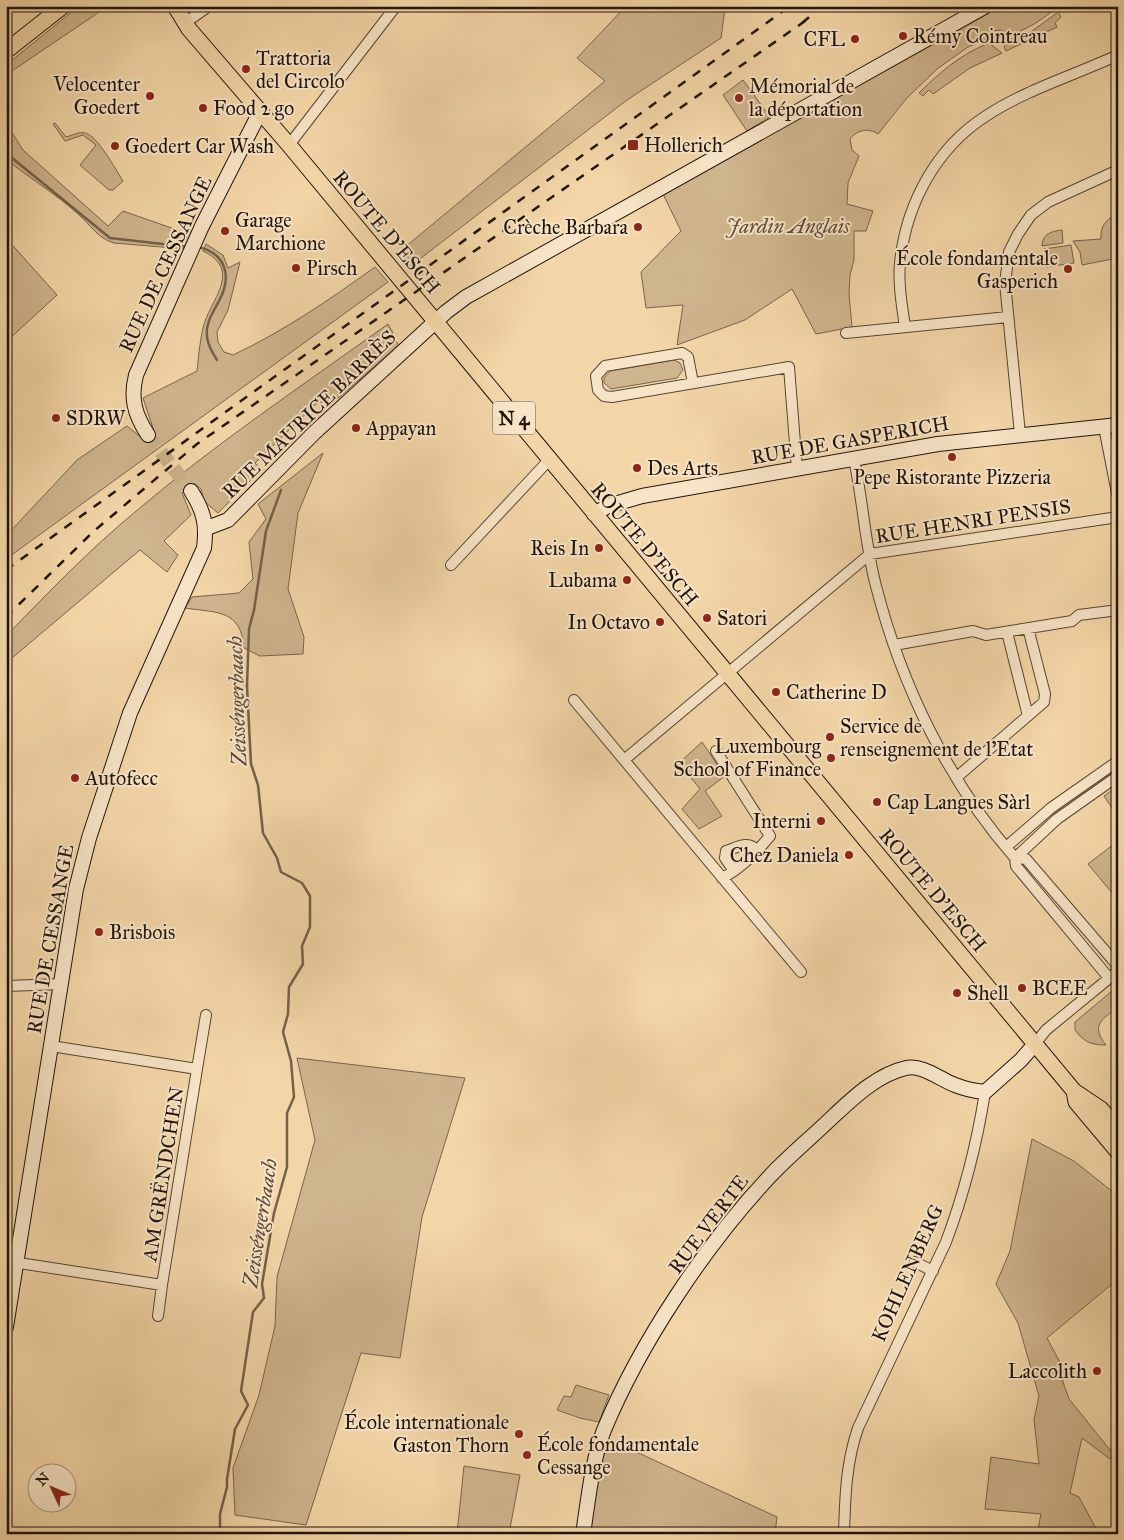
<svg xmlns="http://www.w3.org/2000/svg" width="1124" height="1540" viewBox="0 0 1124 1540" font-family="'IM FELL Great Primer',serif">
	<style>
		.green { fill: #cfb58d; stroke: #78644d }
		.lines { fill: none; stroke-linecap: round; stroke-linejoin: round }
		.stream { stroke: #74614a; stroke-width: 2.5 }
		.secondary-tunnel { stroke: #c9af88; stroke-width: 14; stroke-dasharray: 14 7; stroke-linecap: butt }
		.street-casing { stroke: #564434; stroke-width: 12 }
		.secondary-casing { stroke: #21140d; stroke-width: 16 }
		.primary-casing { stroke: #21140d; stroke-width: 17 }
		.street { stroke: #f7e4c6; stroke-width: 10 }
		.secondary { stroke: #f7e4c6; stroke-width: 14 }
		.primary { stroke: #f3d6a7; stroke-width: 15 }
		.rail { stroke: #21140d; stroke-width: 2.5; stroke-dasharray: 9 9; stroke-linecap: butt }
		.poi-dot { fill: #8f2418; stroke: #f7e4c6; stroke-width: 2 }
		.labels { text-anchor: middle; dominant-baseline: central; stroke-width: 4; stroke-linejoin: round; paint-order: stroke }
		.shield { fill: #f7e4c6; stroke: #615244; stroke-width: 1 }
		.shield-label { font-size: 19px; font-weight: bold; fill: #21140d }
		.poi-label { font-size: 20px; fill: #21140d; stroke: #f7e4c6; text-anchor: start }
		.park-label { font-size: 20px; font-style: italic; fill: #5e4c3a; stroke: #f7e4c6 }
		.street-label { font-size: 20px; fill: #21140d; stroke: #f7e4c6 }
		.water-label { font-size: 21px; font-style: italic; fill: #594736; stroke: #f7e4c6 }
	</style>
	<rect width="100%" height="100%" fill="#f3d6a7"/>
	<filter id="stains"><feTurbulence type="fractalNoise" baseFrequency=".004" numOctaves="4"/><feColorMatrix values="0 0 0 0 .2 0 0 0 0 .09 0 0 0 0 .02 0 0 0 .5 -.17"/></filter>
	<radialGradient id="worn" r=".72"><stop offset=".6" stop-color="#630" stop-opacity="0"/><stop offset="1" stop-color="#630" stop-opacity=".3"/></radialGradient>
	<path class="green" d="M79 6H108L6 75V65Z
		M626 6H727L725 8 721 38 627 100 408 268 401 259 404 248 605 81 577 58Z
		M1001 6H1059C1041 20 1028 30 1008 35L1001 30 992 31 989 38 968 47 937 69 906 99 878 134C869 128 858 129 850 139L852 150 859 156 848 183 847 204 873 211 866 231H854V260L850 275 849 294 852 327 816 334 792 289 745 320 677 345 683 305 646 308 641 272 681 231 663 194Z
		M1058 12 1061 17 1055 23 1057 27 1006 51 1004 47 1008 40 1031 32Z
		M989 43 1002 53 970 68 933 94 929 90 923 96 919 93C940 72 961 54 989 43Z
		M743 80 770 117 747 131 723 95Z
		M6 123 23 150 108 226 123 211 183 232 185 226 192 232 185 249 114 243C97 238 91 225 78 214 56 194 29 178 6 159Z
		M55 123 66 137C71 136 80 131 85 133 97 135 116 170 123 181L113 190H109L80 165 96 145 83 135 65 141 53 124Z
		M1118 214V258L1082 265 1080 252 1073 241 1101 239C1100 226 1106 219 1118 214Z
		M1062 230 1063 243 1042 246C1042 234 1052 231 1062 230Z
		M6 238 57 295 6 342Z
		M206 244 223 255 228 268 240 262 228 310 217 332 218 342 224 352 233 355C284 331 329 300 375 267L388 282 6 559V536L77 460 127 426 142 438 154 431 143 398 197 371C199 354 200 337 205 321 215 295 240 269 203 251Z
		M1071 245 1074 263 1046 267 1044 249Z
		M388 324 393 333 391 335 399 345 336 400 317 403 255 463 262 469 218 513 204 501 201 489 194 483 182 493 191 515 164 541 178 555 167 572 140 550 6 663V636C48 593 89 550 135 512 215 444 303 385 388 324Z
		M674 360 680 363 683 370 677 378 611 389 604 383V378L610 371Z
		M323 453 298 513 288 589 304 637 303 654 260 656 244 648C241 609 217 613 185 608L192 597 239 593 253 579 249 542 266 519 258 504Z
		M702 742 725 776 705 791 722 816 699 829 682 809 700 789 679 763Z
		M1118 786V817L1104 796Z
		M1118 841V900L1088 864Z
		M1118 986V1007C1102 1020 1090 1025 1106 1045 1091 1045 1084 1042 1075 1030V1022Z
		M297 1058 465 1078 422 1217 400 1358 361 1353 306 1525 235 1515 233 1468 259 1395 275 1326 277 1277 315 1140Z
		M1032 1139 1074 1161 1118 1196V1279L1047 1338 1062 1366 1063 1382 1069 1399 1114 1455 1110 1459 1082 1438 1070 1493 1079 1497 1099 1534H1037L1041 1514 985 1509 991 1457 1039 1464 1034 1420 1039 1396 1018 1323 996 1284 1010 1251Z
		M576 1385 609 1395 599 1422 580 1418 557 1410 564 1396 571 1397Z
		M606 1438 777 1517 775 1534H588Z
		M464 1466 520 1475 509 1534H457Z"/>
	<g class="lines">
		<path class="stream" d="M6 153 110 238 189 247
			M197 247C217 250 229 265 225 285 223 299 211 311 208 324 204 338 210 349 217 360
			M220 1534V1514L227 1487V1479L235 1429 248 1405 241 1391 253 1312 264 1298 262 1284 274 1213 287 1167V1113L294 1097 291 1061 283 1032 288 1014 289 987 303 964 302 946 310 927V896L302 883 281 872 277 858 263 833 258 785 251 764 247 686 249 629 254 610 266 531 281 490"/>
		<path class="secondary-tunnel" d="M148 435 191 491"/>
		<defs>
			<path id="street" d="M185 23 209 6
				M289 145 396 6
				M905 327C902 306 898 284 900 263 906 204 936 148 986 116 1025 90 1075 75 1118 55
				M846 333 1008 317
				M693 383 688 357 682 353 605 366 596 376 598 390 604 396 612 397 789 367 797 469
				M1104 427 1118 498
				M1020 434 1005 283 1009 252 1018 234 1031 215 1048 202 1118 170
				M854 459C863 501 865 545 876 586 901 684 948 782 1015 858L1016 866 1109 978
				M451 565 549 460
				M1007 632 1028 716
				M894 645 973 631 986 635 1072 621 1079 615 1118 610
				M574 700 801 972
				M716 751 770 836 757 851
				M624 760 870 554 1118 517
				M957 777 1044 702 1045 694 1028 628
				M1006 847 1051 808 1118 761
				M1015 858 1026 859 1118 966
				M1015 858 1057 819 1118 776
				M722 878C735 872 747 861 757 851 749 840 738 847 726 851L725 858 734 871
				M6 986 61 984
				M1035 1044 1046 1030 1118 971
				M197 1069 206 1015
				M6 1261 162 1285 197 1069 51 1046
				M915 1262 933 1271
				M158 1316 162 1285
				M844 1534C845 1497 846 1463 858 1428L946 1242C964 1194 977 1143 985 1092"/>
			<path id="secondary" d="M148 435C135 415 130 399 136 375L202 226 260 112
				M594 514 608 506 642 496 938 444 1118 425
				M207 528 228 520 315 432 446 312 466 297 986 6
				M6 1327 76 889 89 838 130 713 204 548C207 525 204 511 191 491
				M583 1534C588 1502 592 1460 604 1430 640 1343 706 1244 771 1175 787 1158 806 1142 823 1126 847 1104 874 1075 906 1068 922 1064 941 1080 955 1085 965 1089 974 1091 985 1092L1021 1060 1035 1044"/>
			<path id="primary" d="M175 6 189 29 289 145 1074 1091 1101 1109 1118 1129
				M6 51 63 6
				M1074 1091 1076 1102 1118 1152"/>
		</defs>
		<use href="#street" class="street-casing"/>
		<use href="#secondary" class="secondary-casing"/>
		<use href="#primary" class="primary-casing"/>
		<use href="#street" class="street"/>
		<use href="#secondary" class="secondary"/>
		<use href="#primary" class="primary"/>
		<path class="rail" d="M802 23 823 6
			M6 570 790 6
			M6 617 94 531 197 444 808 19"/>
	</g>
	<g class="poi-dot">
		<circle cx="903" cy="36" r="5"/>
		<circle cx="855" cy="39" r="5"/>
		<circle cx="246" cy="69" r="5"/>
		<circle cx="150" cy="96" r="5"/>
		<circle cx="739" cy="98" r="5"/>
		<circle cx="203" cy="108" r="5"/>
		<rect x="627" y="139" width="12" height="12" rx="2.5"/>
		<circle cx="115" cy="146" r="5"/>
		<circle cx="638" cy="227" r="5"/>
		<circle cx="225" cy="231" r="5"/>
		<circle cx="296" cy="268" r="5"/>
		<circle cx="1068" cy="269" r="5"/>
		<circle cx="56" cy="418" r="5"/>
		<circle cx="356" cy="428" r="5"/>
		<circle cx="952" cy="457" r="5"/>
		<circle cx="637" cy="468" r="5"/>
		<circle cx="599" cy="548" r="5"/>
		<circle cx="627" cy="580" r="5"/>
		<circle cx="707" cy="618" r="5"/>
		<circle cx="660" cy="622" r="5"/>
		<circle cx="776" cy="692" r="5"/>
		<circle cx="830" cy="737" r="5"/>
		<circle cx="831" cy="758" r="5"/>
		<circle cx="75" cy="778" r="5"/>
		<circle cx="877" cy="802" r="5"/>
		<circle cx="821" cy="821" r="5"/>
		<circle cx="849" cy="855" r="5"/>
		<circle cx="99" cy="932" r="5"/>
		<circle cx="1022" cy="988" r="5"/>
		<circle cx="957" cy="993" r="5"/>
		<circle cx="1097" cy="1371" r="5"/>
		<circle cx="519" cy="1434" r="5"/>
		<circle cx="527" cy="1455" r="5"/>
	</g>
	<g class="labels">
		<rect class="shield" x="493" y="401.5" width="42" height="33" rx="4"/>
		<g class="shield-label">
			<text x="514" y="418">N 4</text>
		</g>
		<g class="poi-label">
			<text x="913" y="36">Rémy Cointreau</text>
			<text x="845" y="39" text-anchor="end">CFL</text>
			<text x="256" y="58">Trattoria<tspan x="256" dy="23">del Circolo</tspan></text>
			<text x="140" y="84" text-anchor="end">Velocenter<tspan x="140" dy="23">Goedert</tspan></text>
			<text x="749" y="86">Mémorial de<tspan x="749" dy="23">la déportation</tspan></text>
			<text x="213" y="108">Food 2 go</text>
			<text x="644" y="145">Hollerich</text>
			<text x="125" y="146">Goedert Car Wash</text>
			<text x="235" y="220">Garage<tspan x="235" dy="23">Marchione</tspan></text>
			<text x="628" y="227" text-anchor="end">Crèche Barbara</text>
			<text x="1058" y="258" text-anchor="end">École fondamentale<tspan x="1058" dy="23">Gasperich</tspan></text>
			<text x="306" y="268">Pirsch</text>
			<text x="66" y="418">SDRW</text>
			<text x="366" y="428">Appayan</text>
			<text x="647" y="468">Des Arts</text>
			<text x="952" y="477" text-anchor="middle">Pepe Ristorante Pizzeria</text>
			<text x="589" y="548" text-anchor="end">Reis In</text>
			<text x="617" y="580" text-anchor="end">Lubama</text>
			<text x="717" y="618">Satori</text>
			<text x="650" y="622" text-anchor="end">In Octavo</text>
			<text x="786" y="692">Catherine D</text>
			<text x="840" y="726">Service de<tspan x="840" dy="23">renseignement de l'Etat</tspan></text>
			<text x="821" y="746" text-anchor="end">Luxembourg<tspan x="821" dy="23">School of Finance</tspan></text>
			<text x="85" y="778">Autofecc</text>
			<text x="887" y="802">Cap Langues Sàrl</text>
			<text x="811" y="821" text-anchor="end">Interni</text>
			<text x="839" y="855" text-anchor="end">Chez Daniela</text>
			<text x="109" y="932">Brisbois</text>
			<text x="1032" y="988">BCEE</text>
			<text x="967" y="993">Shell</text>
			<text x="1087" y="1371" text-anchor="end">Laccolith</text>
			<text x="509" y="1422" text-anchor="end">École internationale<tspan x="509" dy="23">Gaston Thorn</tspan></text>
			<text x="537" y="1444">École fondamentale<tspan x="537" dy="23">Cessange</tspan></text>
		</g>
		<g class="park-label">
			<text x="788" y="226">Jardin Anglais</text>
		</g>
		<g class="street-label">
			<text transform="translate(387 232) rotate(50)">ROUTE D'ESCH</text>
			<text transform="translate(165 264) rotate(-65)">RUE DE CESSANGE</text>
			<text transform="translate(309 414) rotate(-44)">RUE MAURICE BARRÈS</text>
			<text transform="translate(850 440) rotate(-10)">RUE DE GASPERICH</text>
			<text transform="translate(973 521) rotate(-9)">RUE HENRI PENSIS</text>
			<text transform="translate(645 544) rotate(50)">ROUTE D'ESCH</text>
			<text transform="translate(933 890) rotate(50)">ROUTE D'ESCH</text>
			<text transform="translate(50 939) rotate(-80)">RUE DE CESSANGE</text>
			<text transform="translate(163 1174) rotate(-81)">AM GRËNDCHEN</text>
			<text transform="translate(708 1224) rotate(-53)">RUE VERTE</text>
			<text transform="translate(907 1273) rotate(-66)">KOHLENBERG</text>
		</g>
		<g class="water-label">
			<text transform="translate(237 701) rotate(-92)">Zeisséngerbaach</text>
			<text transform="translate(260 1223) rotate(-81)">Zeisséngerbaach</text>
		</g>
	</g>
	<rect width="1124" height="1540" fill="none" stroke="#f3d6a7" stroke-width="25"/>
	<rect x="8" y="8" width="1109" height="1525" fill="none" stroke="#21140d" stroke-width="2.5"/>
	<rect x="12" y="12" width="1099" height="1515" fill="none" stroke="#21140d"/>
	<g transform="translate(52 1488) rotate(314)"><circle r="24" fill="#f7e4c6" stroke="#a1917c"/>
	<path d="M0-4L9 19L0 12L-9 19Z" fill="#8f2418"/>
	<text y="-8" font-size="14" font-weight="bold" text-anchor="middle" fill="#21140d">N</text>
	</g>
	<rect width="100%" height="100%" filter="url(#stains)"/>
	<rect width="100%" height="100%" fill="url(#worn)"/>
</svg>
